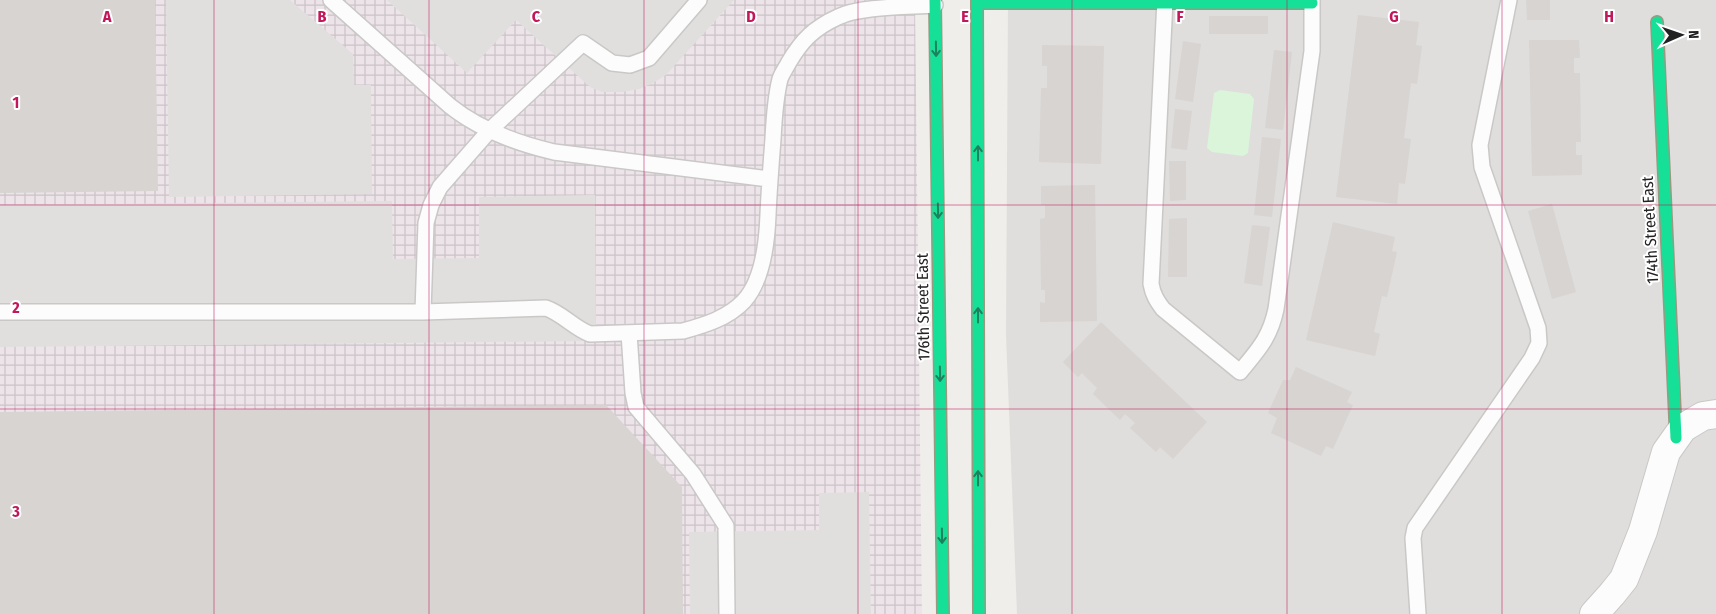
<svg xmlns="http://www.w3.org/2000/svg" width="1716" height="614" viewBox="0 0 1716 614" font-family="'Fira Sans Condensed',sans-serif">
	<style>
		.residential { fill: #dfdedc }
		.industrial { fill: url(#industrial-grid) }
		.park { fill: #daf5da }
		.parking { fill: #e0dfde }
		.building { fill: #d7d4d2 }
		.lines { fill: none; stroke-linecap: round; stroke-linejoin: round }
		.lane-casing { stroke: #c9c8c7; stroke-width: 18 }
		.street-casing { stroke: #c9c8c7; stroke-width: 30 }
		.fast-casing { stroke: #999a82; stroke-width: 14 }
		.lane { stroke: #fdfcfc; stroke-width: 15 }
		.street { stroke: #fdfcfc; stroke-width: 28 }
		.fast { stroke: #16e098; stroke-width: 11 }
		.oneway { stroke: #1c815d }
		.grid { fill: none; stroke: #c2185b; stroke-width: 1; stroke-opacity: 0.55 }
		.labels { text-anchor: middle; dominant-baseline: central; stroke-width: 4; stroke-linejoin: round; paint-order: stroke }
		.street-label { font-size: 16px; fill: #222; stroke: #fff }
		.grid-label { font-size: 16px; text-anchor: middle; font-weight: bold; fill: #c2185b; stroke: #fff; stroke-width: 4; stroke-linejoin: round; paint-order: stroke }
	</style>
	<defs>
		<pattern id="industrial-grid" width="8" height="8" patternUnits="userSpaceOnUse" patternTransform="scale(1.25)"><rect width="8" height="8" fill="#ede4e9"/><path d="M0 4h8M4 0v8" fill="none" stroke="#cbc3c8"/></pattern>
	</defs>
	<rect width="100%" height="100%" fill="#f0eeeb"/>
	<path class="residential" d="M1008 0H1716V614H1017L1006 335Z"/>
	<path class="industrial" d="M0 0H915L922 614H0Z"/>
	<path class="park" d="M1220 90 1250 94 1254 99 1248 153 1243 156 1212 152 1207 148 1214 93Z"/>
	<path class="parking" d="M166 0H290L353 54 354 85H371L372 194 169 197Z
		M387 0H734L666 75 653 83 639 89 622 92H602L590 87 516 20 467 73Z
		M595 195 596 341 0 347V205L392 201 393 259 479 258V197Z
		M869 492 871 614H690L689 532 819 530V493Z"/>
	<path class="building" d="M0 0H155L158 191 0 193Z
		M1526 0H1550V20H1527Z
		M1358 15 1419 22 1416 45 1422 46 1417 84 1411 83 1404 138 1411 139 1405 184 1399 183 1397 204 1336 197Z
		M1209 16H1268V34H1209Z
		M1529 40H1579L1580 58H1574V73H1580L1581 142H1576V155H1582V175L1532 176Z
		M1183 41 1201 44 1193 102 1175 99Z
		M1042 45 1104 46 1101 164 1039 162 1041 88H1047V66H1042Z
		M1274 50 1292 52 1283 130 1265 128Z
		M1175 109 1192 111 1187 150 1171 148Z
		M1262 137 1281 139 1272 217 1254 215Z
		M1169 161H1186V200L1170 201Z
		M1095 185 1097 321 1040 322V302L1045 303V290H1041L1040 219 1045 218V205H1041V186Z
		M1552 204 1576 292 1552 299 1528 211Z
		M1187 218V277H1168L1169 219Z
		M1333 222 1395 237 1392 251 1397 252 1387 297 1382 296 1374 332 1380 334 1375 356 1306 340Z
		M1252 225 1270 227 1262 286 1244 283Z
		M1101 322 1207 422 1173 459 1160 447 1156 452 1130 428 1135 423 1125 414 1120 420 1093 394 1097 388 1082 373 1078 377 1063 362Z
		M1296 367 1352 392 1347 402 1353 405 1333 449 1326 446 1321 456 1271 433 1277 418 1268 413 1283 380H1290Z
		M606 405 682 487 683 614H0V412Z"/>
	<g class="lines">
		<defs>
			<path id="lane" d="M331 0 450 106C480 130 516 143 554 152L769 179
				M1165 0 1151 284C1153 295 1157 301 1163 309L1240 372C1258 350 1270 338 1276 309L1312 51V0
				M0 312H423L546 308C563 314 574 328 590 334L683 331C705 325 728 318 744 301 763 280 767 242 768 215 769 190 771 165 773 139 774 119 775 99 780 79 782 73 786 68 789 62 802 40 814 28 838 17 860 6 909 7 935 5
				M423 312 426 223 431 205 440 187 489 131 583 43 612 63 630 65 649 58 699 0
				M629 333 633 393 636 407 693 474 726 526 727 614
				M1418 614 1413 538 1415 528 1532 358 1539 343 1538 328 1482 167 1480 145 1509 0"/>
			<path id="street" d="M1594 614 1612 594 1624 579 1643 531 1666 452 1683 428 1703 416 1716 414"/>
			<path id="fast" d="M935 0 943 614
				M977 0 979 614
				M977 3H1312
				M1657 22 1676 438"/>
		</defs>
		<use href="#lane" class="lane-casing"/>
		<use href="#street" class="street-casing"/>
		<use href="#fast" class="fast-casing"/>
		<use href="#lane" class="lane"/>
		<use href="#street" class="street"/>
		<use href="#fast" class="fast"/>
	</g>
	<defs><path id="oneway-shaft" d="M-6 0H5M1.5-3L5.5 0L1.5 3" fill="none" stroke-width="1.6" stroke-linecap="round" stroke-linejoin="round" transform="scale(1.25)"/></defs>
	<g class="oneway">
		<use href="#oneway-shaft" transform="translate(936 49) rotate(89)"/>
		<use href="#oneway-shaft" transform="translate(978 153) rotate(-90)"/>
		<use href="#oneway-shaft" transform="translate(938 211) rotate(89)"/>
		<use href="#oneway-shaft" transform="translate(978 315) rotate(-90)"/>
		<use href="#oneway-shaft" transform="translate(940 374) rotate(89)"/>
		<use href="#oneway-shaft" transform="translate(978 478) rotate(-90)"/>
		<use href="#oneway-shaft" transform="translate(942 536) rotate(89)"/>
	</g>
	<path class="grid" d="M214 0V614M429 0V614M644 0V614M858 0V614M1072 0V614M1287 0V614M1502 0V614M0 205H1716M0 409H1716"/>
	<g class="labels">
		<g class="street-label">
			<text transform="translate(1650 230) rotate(-93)">174th Street East</text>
			<text transform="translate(923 307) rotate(-91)">176th Street East</text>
		</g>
	</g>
	<g class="grid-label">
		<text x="107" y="22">A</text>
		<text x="322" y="22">B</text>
		<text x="536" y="22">C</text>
		<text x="751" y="22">D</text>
		<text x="965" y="22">E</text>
		<text x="1180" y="22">F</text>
		<text x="1394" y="22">G</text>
		<text x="1609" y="22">H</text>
		<text x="16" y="108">1</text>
		<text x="16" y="313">2</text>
		<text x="16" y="517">3</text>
	</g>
	<g transform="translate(1681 35) rotate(88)" stroke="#ffffff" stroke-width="4" paint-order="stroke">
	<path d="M0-4L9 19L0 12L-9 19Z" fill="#222222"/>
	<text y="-8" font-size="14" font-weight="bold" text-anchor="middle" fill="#222222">N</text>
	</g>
</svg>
